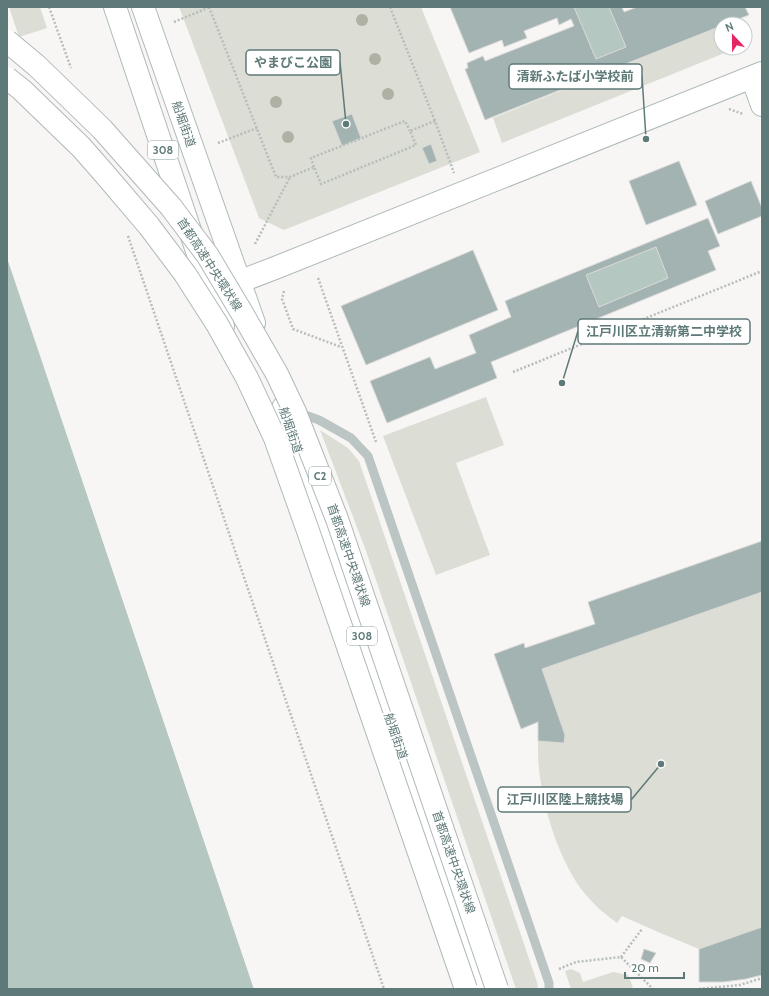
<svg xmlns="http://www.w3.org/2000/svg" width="769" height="996" viewBox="0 0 769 996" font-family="Cabin,'Noto Sans JP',sans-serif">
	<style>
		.green { fill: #dcddd4 }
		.water { fill: #b4c7c1 }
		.pier { fill: #f8f6f5 }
		.building { fill: #a2b3b1; stroke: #d9d8d7; fill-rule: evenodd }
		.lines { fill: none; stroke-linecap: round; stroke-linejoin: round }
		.secondary-casing { stroke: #aebab9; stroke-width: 24 }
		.primary-casing { stroke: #afbab9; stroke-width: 24 }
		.path { stroke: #b6bdbd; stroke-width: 2.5; stroke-dasharray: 2 2; stroke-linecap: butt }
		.lane { stroke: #bbc5c4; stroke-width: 9 }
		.secondary { stroke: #fff; stroke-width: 22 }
		.primary { stroke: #fff; stroke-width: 22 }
		.highway-bridge-casing { stroke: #afb8b8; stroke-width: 24; stroke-linecap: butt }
		.highway-bridge { stroke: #fff; stroke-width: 22 }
		.tree { fill: #aeb1a4 }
		.labels { text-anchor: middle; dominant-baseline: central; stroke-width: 4; stroke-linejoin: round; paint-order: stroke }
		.shield { fill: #fff; stroke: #8ea2a0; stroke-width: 1 }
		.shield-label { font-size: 11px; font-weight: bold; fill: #5e7a78 }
		.street-label { font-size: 12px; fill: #5e7a78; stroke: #fff }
		.leader { fill: none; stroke: #5e7a78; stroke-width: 1.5 }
		.callout-dot { fill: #5e7a78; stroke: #fff; stroke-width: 1.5 }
		.callout { fill: #fff; stroke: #5e7a78; stroke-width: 1.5 }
		.callout-label { font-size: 13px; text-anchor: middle; font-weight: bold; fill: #5e7a78 }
	</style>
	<rect width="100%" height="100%" fill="#f8f6f5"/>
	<path class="green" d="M9 7H40L47 28 19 37Z
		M179 7H421L480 152 284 230 259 218Z
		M721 26V48H737L502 143 493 118Z
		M486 397 504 445 456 463 490 555 436 575 383 436Z
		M320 430 348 448 359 461 537 982 538 989H516L366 551Z
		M762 592V927L699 949 658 932 622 916 617 923C606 915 595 906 586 895 561 865 545 815 540 777 538 765 538 753 538 741L564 743 565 735 542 669Z
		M571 969 580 973 583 982 613 972 628 975 633 987 628 989H571L565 971Z"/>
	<path class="water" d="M574 7H609L626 47 596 59Z
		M656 247 668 278 599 307 586 275Z
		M7 258 254 989H7Z"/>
	<path class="pier" d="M7 256 9 257 256 989H254Z"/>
	<path class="building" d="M450 7H574L596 59 626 47 609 7H622L624 12 637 7H745L749 15 725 24H721V26L485 120 465 69 468 68 467 63 483 56 485 61 574 26 571 19 559 25 557 18 524 31 527 38 504 47 502 40 469 53Z
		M352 114 361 138 342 146 332 121Z
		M431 144 437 161 429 164 422 148Z
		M679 161 697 205 646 225 629 181Z
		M751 181 762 208V216L718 234 705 201Z
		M708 218 720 246 708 251 716 270 491 362 497 378 387 423 370 381 430 357 435 369 476 353 469 335 511 317 505 301ZM656 247 668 278 599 307 586 275Z
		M473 250 498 310 366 365 341 306Z
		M762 541V592L542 669 565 735 564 743 538 741V722L521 729 494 654 524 643 525 648 595 624 588 602Z
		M762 927V975L746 979 723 982H699V949Z
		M644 949 656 953 650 963 641 959Z"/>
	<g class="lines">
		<defs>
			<path id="secondary" d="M752 77 762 105
				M223 288 275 268 762 73"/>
			<path id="primary" d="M115 7 201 263 223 326
				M143 7 254 323
				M283 408 449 890 486 989"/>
		</defs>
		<use href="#secondary" class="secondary-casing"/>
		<use href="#primary" class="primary-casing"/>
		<path class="path" d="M49 7 71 68
			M209 7 276 177H290L314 167 321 184 416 145 410 131 435 121 454 173
			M390 7 435 121
			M174 22 210 7
			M729 109 743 114
			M218 143 257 128
			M314 167 311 158 405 121 410 131
			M128 236 384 989
			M255 244 290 177
			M318 278 376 442
			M284 291 282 299 293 329 341 347
			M513 372 762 271
			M621 957 642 929
			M559 969 576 962 621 957 653 989
			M699 989 740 985 762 978"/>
		<path class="lane" d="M297 412 319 420 351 438 368 456 549 983V989"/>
		<use href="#secondary" class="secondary"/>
		<use href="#primary" class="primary"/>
		<defs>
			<path id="highway-bridge" d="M7 41 37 66 102 129 171 207 208 256 242 313 277 374 295 412 337 519 497 989
				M7 78 22 90 81 147 103 172 149 226 185 274 217 324 247 378 275 438 307 528 466 989"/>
		</defs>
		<use href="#highway-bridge" class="highway-bridge-casing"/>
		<use href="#highway-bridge" class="highway-bridge"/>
	</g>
	<g class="tree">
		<circle cx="362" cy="20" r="6"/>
		<circle cx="375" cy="59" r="6"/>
		<circle cx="388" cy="94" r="6"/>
		<circle cx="276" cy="102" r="6"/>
		<circle cx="288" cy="137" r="6"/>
	</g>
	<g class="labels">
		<g class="shield">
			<rect x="148" y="141" width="30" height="18" rx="3"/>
			<rect x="309" y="467" width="22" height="18" rx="3"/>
			<rect x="347" y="627" width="30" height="18" rx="3"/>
		</g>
		<g class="shield-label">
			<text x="163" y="150">308</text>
			<text x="320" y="476">C2</text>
			<text x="362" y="636">308</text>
		</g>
		<g class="street-label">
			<text transform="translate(184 124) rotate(71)">船堀街道</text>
			<text transform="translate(210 264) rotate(57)">首都高速中央環状線</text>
			<text transform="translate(291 430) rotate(71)">船堀街道</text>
			<text transform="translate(349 555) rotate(71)">首都高速中央環状線</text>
			<text transform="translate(396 736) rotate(71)">船堀街道</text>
			<text transform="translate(454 862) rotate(71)">首都高速中央環状線</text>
		</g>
	</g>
	<path class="leader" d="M346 124L340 62M646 139L642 76M562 383L578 331M661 764L631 800"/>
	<g class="callout-dot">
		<circle cx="346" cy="124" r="4"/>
		<circle cx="646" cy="139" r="4"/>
		<circle cx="562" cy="383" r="4"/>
		<circle cx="661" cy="764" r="4"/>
	</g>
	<g class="callout">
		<rect x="246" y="50" width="94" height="25" rx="4"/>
		<rect x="509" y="64" width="133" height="25" rx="4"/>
		<rect x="578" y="319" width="172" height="25" rx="4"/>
		<rect x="498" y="787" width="133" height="25" rx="4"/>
	</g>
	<g class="callout-label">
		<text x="293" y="67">やまびこ公園</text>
		<text x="575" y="81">清新ふたば小学校前</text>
		<text x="664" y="336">江戸川区立清新第二中学校</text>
		<text x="565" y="804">江戸川区陸上競技場</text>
	</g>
	<rect width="769" height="996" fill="none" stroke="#5e7a78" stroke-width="16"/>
	<g transform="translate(733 36) rotate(338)"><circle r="19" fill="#ffffff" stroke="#bfcac9"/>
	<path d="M0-3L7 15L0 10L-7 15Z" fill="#e62662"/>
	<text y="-6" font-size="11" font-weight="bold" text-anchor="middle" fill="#5e7a78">N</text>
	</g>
	<path d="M625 972v6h59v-6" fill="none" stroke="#5e7a78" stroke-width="2"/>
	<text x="631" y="972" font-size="12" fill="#5e7a78" stroke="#ffffff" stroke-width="3" paint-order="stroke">20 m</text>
</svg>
